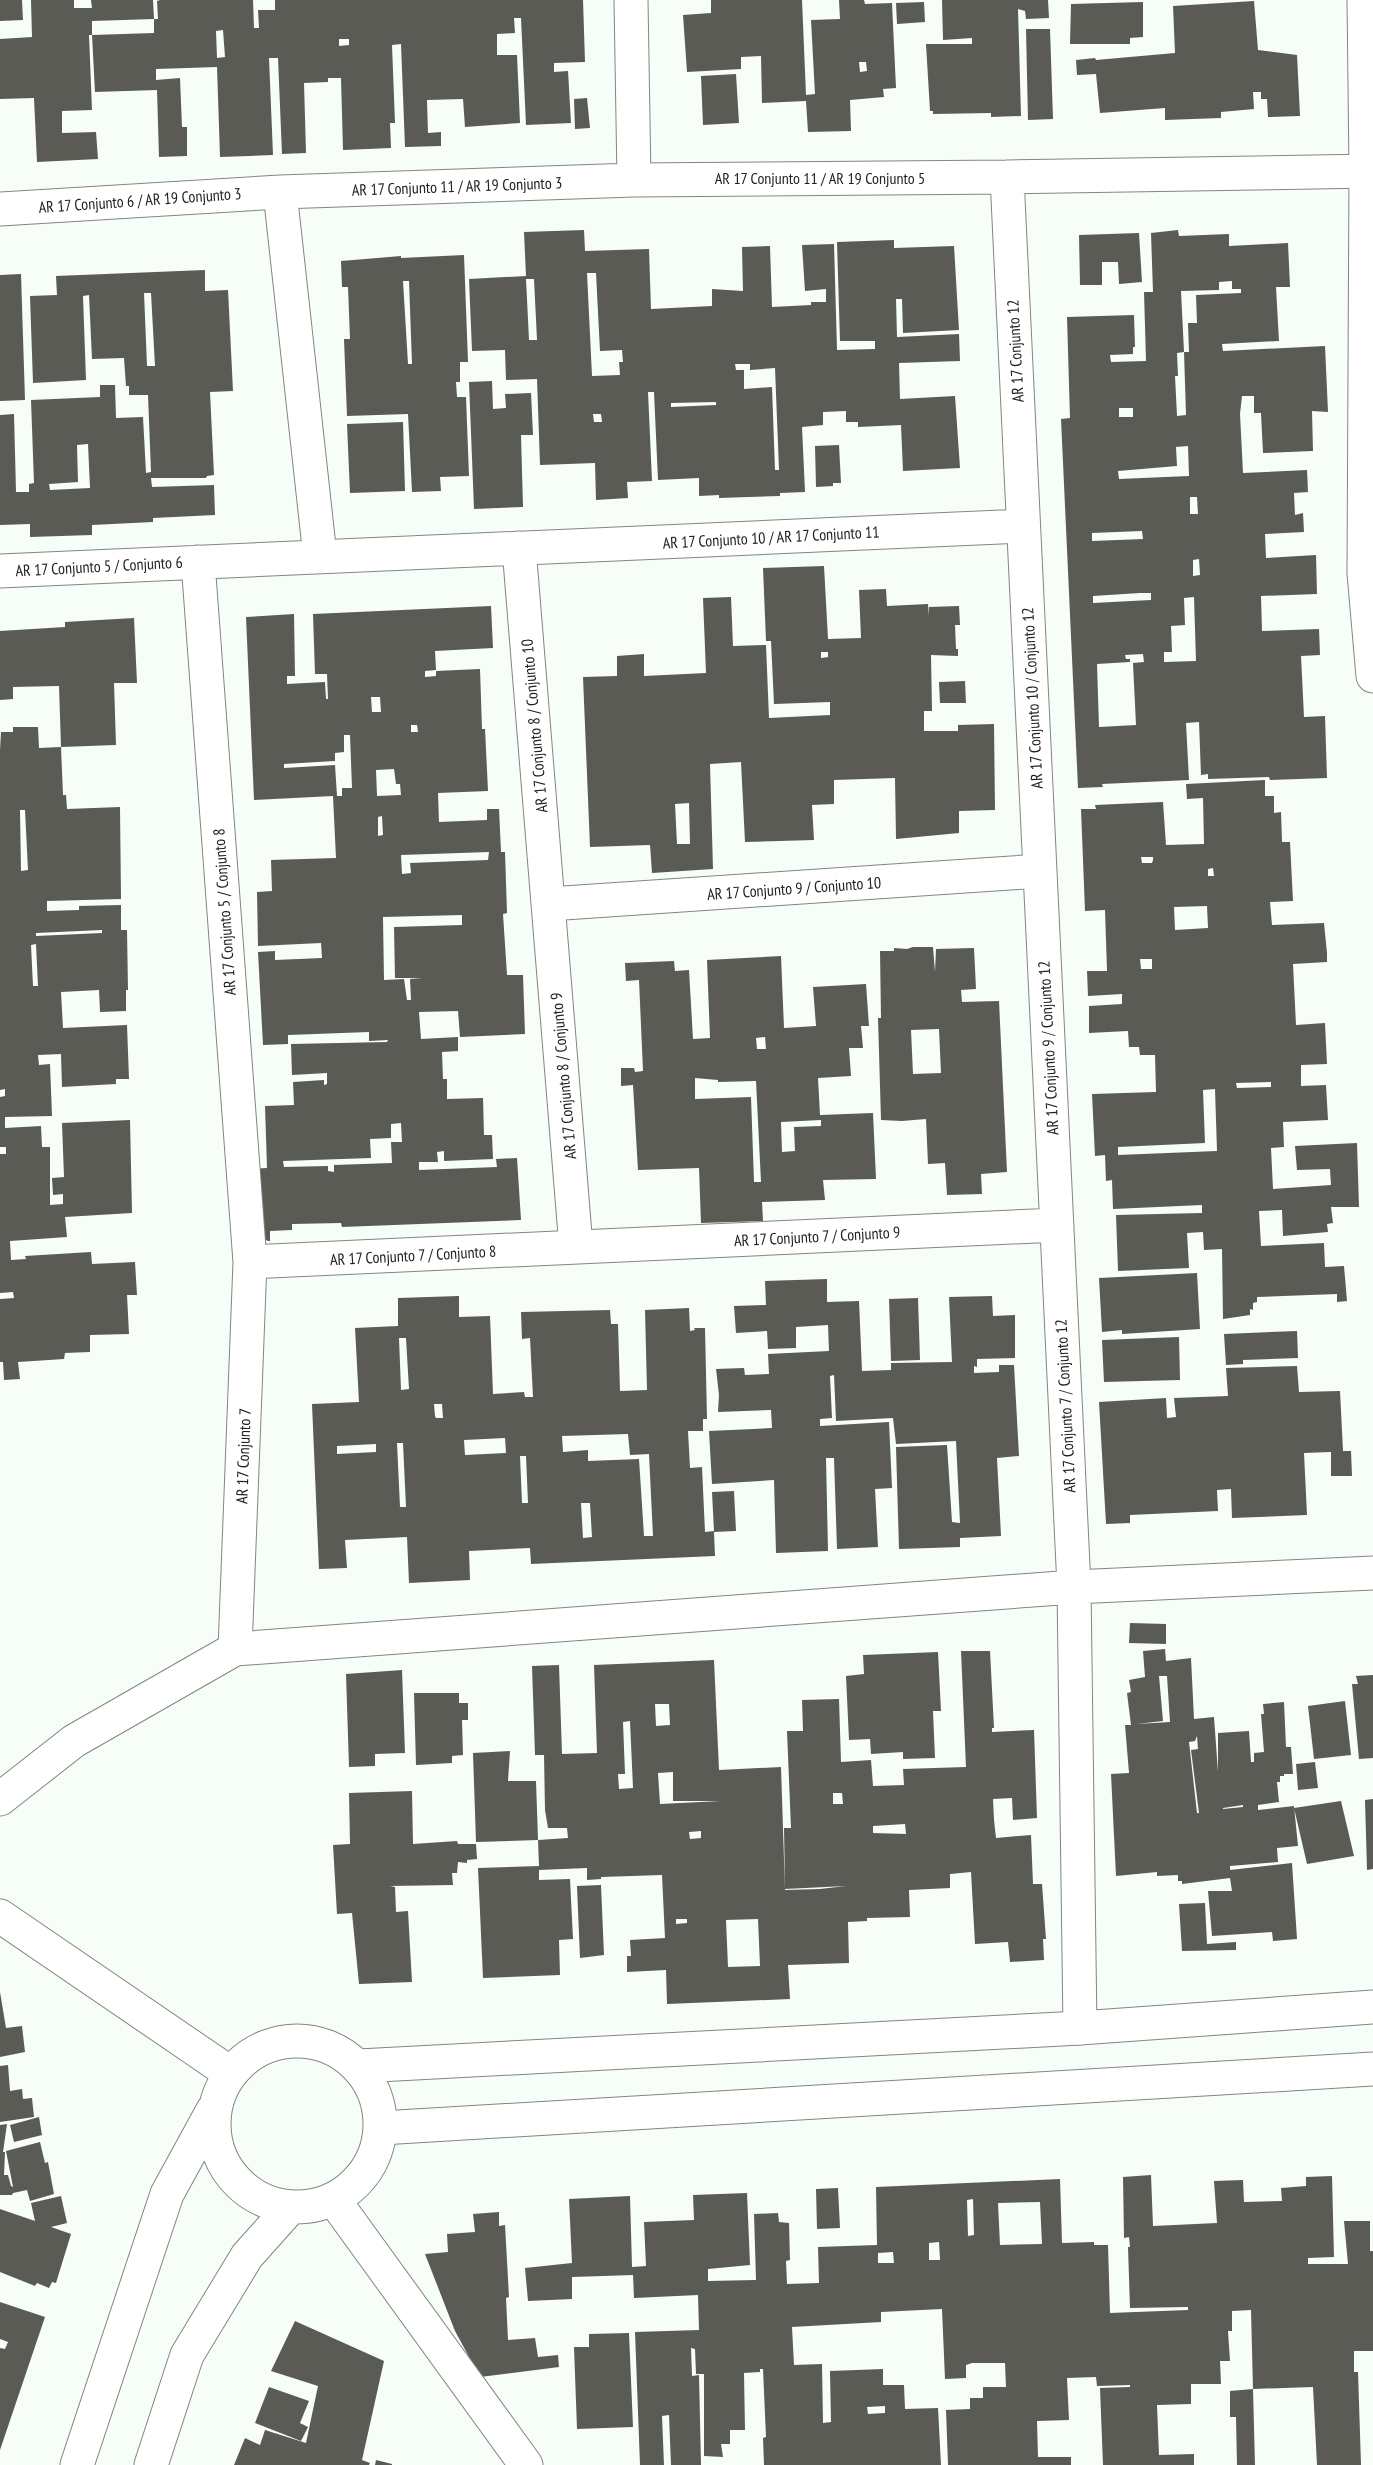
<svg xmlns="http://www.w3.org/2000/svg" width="1373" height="2465" viewBox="0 0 1373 2465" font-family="'PT Sans Narrow',sans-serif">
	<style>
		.building { fill: #5a5b55; fill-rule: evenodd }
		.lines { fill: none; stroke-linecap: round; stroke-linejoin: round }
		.street-casing { stroke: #818681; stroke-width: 35 }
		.secondary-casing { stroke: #818681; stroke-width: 35 }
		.street { stroke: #fff; stroke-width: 33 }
		.secondary { stroke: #fff; stroke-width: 33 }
		.labels { text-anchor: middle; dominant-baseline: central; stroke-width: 6; stroke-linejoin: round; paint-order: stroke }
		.street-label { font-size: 16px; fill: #202220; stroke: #fff }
	</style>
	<rect width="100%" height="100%" fill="#f7fdf7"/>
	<path class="building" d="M0 0H22L23 20 0 21Z
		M31 0H74V8H92L91 0H153L154 19 92 21V35L154 33V19H158L157 1 160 0H253L254 28H259L258 10H275V0H583L585 62 554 63V72L568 71 571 123 526 125 521 18H514L515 33 497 34V55H517L520 123 465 127 463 99 427 100 428 133 441 132V146L405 147 401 44 392 45 395 123H390L391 148 343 150 341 78H328V82L304 83 306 153 282 154 278 58H269L273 155 220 157 217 67 156 69V80L180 78 182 127H187V156L159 157 157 90 95 92 92 35H89L92 110 62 111V133L96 132 98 159 37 162 34 98 0 99V39L32 37ZM223 30 225 57 217 58 216 31ZM339 39H349V45L339 46Z
		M711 0H802L806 95 815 94 811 20 840 19 839 0H864L865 4 892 3 896 88 883 89 884 97 850 100 851 131 808 132 806 101 762 103 761 56 741 57V69L687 72 683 15 711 13ZM859 62H866L867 71 860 72Z
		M942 0H1048L1049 18 1026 19 1025 11 1018 9 1021 116 991 117V113L933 114V111H930L926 44H972V38L943 40Z
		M1254 1 1258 50 1297 55 1300 116 1268 117 1267 99H1261V92H1253L1254 109 1221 112V118L1165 120V108L1100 113 1096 74 1077 75 1076 60 1095 58 1096 60 1175 53 1173 6Z
		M924 2 925 22 897 24 896 3Z
		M1143 2V37L1130 38V44H1070L1071 4Z
		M1026 29H1050L1053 119 1028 120Z
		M736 74 739 123 703 125 701 76Z
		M587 98 590 128 575 129 574 99Z
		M584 230 585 251 649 249 651 309 712 306V289L743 291 742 247 770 246 772 307 811 305V302H826V289L805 291 802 245 834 244 837 350 875 349V341H840L837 242 894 240V248L954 246 959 330 903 333 902 299H896L897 337 959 334 960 361 899 363 900 399 955 396 960 468 903 471 901 425 858 427V422H846V411L823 412V425L802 427 805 492 780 493V496L719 498V495L699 496V478L658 480 654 392H648L652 481 627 482 628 498 596 500 595 463 540 465 537 379 506 380 505 350 472 351 469 279 526 276 524 232ZM587 273H596L600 351 622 350 623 362H619L620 375 592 376ZM526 279H534L537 340H529ZM735 364H750V370L775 368 779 470H775L772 387 744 389V370H736ZM716 402V405L671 407V403ZM593 414H601L602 422H594Z
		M1178 230 1179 236 1229 234V246L1288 243 1290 287H1276L1279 341 1222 344 1223 351 1325 346 1328 412 1312 411 1313 451 1263 453 1261 413H1254V396H1242L1240 414 1243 473 1307 470 1308 492 1294 493 1295 515 1303 513 1304 532 1265 534 1266 558 1316 555 1317 594 1261 596 1262 631 1319 629 1320 655 1301 656 1304 717 1325 716 1327 778 1270 780 1269 777 1208 779V774L1201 775 1199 722 1186 723 1189 780 1102 784 1103 787 1078 788 1061 419 1070 418 1067 317 1134 315 1135 347H1133V354L1110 355 1111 362 1146 361 1144 292H1153L1151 233ZM1232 281V289H1241V293L1196 295 1197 323H1188L1189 352H1184L1186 415 1177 416 1175 376H1178L1177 353 1184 352 1181 291 1219 290V282ZM1119 408H1133V417H1119ZM1188 446 1189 476 1119 479 1118 471 1177 466 1176 447ZM1190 497H1197L1198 514H1190ZM1142 531 1143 539 1092 541V533ZM1199 559 1200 575 1193 576V560ZM1140 593H1151V600L1093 603V596ZM1194 597 1196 661 1164 662V652H1172L1171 626 1185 625 1184 598ZM1143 654 1144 662 1133 663 1136 725 1099 727 1097 664 1130 662V659H1126L1125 655Z
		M1139 233 1142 282 1119 284 1118 262H1102V285H1080L1079 235Z
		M464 255 468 362H460V382H456L457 397H466L469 476 440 477 441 491 412 492 408 414 347 416 344 339H350L348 287H342L341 261 401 256V258ZM403 281H409L412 364H408Z
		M205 270V291L228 290 233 391 210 392 214 475 207 476 206 478H151L152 487 214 485 215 515 153 518V522L92 525V535L30 537V524L0 525V415L14 414 16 492H29V484L34 483 31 400 100 397V385H115L116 418 143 417 146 473 151 472 148 395H129V386H126L124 358 92 359 89 295 83 296 86 380 33 383 30 296 57 295 56 276ZM144 293H151L155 366H147ZM88 444 90 488 50 490 49 484 78 482 77 445Z
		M21 274 25 400 0 401V275Z
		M492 381 493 409 506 408 505 394 531 393 533 435H521L523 507 474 509 469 382Z
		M403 422 405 491 350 493 347 424Z
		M839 445 841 483H833V486L816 487 815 446Z
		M824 566 828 639 861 638 859 590 886 589 887 606 928 604 929 616V607L959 606 960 625H955L956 649H958V656L931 655 932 711H924V731H958V725L994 724 995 810 959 811V833L896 839 895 778 834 780V804L812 805 814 840 745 842 741 762 710 764 713 869 652 873 650 845 590 847 583 677 617 676V656L644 654V676L706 673 703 598 731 597 733 646 766 645 769 718 830 715V702L774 704 771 641H766L763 568ZM821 652H828V657L821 658ZM689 803 690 844H677L675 804Z
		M491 606 493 648 435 651 436 670 425 671V677L436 676V671L480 669 482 729H485L488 791 438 793 439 822 487 820V809H499L501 852H505L507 913 503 914 507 975H523L525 1034 460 1037 458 1011 419 1012 421 1039 458 1037V1051L442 1052 443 1079H447V1099L483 1098 484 1135H492L493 1159 444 1161V1151L437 1152 438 1162H419V1170L497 1167 496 1159 517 1158 521 1220 342 1227 341 1223 292 1224V1230L270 1231V1241H268L264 1239 252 1169 267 1168 265 1106 294 1105 293 1082 324 1080V1085L327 1084V1073L292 1075 291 1044 387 1042 388 1040 369 1041V1032L288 1035V1044L263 1045 258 952 275 951V960L322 958 321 943 258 946 257 892 272 891 271 860 336 858 333 796 254 800 246 617 294 614 295 676H287V684L325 682 326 699H328L327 674H315L313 614ZM371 697H380L381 712H372ZM411 725H417L418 732H411ZM344 735H350L352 788H342V796H337L335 765 284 768V764L335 761V753L344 752ZM394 769 396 784H400L401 795 377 796 376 770ZM382 816 383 835 378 836V817ZM489 852 488 860 410 863 411 873 402 874 401 855ZM462 915V925L394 927 395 978H422L410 979 411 1000H407L404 979 384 980 383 917ZM401 1123 402 1142H391L392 1163 334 1165V1172L328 1171V1166L284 1167 283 1161 371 1158 370 1139 391 1138V1124Z
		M134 618 137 683H114L116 745 61 747 59 686 13 687V699L0 700V631L65 627V622Z
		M965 681 966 703H940L939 682Z
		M13 727H38L39 748 61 747 63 795H66L67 809 120 807 121 899 47 901V911L79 910V906L121 905V930H127L128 990H126V1011L100 1012 99 990 61 992 63 1028 127 1025 129 1079H116V1084L62 1087 61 1054 38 1055 39 1065 50 1064 52 1116 5 1117V1128L41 1126 42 1147H50V1205L63 1204V1194L53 1195 52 1178 64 1177 62 1123 130 1120 132 1213 65 1217 67 1237 10 1241 11 1260 26 1259 25 1256 91 1252 92 1264 135 1262 137 1295H127L129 1334 90 1335V1352L65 1353 64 1359 18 1362 20 1379 4 1380 3 1362H0V1299L14 1298 13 1292 0 1293V1154H6V1147H0V1097L5 1096V1089L0 1090V750L1 732H13ZM20 810H25L28 870 21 871ZM102 930V933L36 936V933ZM36 944 38 986H33L31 945Z
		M1265 780V796H1274V813L1281 812 1282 842H1290L1293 901 1270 902 1272 925 1324 923 1327 953V962L1293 964 1296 1025 1325 1023 1327 1064 1301 1065V1086L1326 1085 1328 1120 1283 1122 1284 1147 1271 1148 1273 1189 1331 1185 1330 1169 1297 1170 1295 1146 1357 1143 1359 1207H1331L1333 1223 1327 1224 1328 1232 1283 1236 1282 1210 1259 1211 1261 1246 1324 1243 1325 1267 1344 1266 1347 1301 1337 1302V1294L1257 1297V1302L1253 1303V1310L1250 1309V1315L1223 1319 1222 1249 1204 1250 1203 1232 1187 1233 1189 1268 1118 1271 1116 1215 1202 1213V1205L1113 1209 1112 1180 1106 1181 1105 1155 1095 1156 1092 1094 1156 1092 1155 1055H1140L1139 1047H1129L1128 1031 1089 1033V1006L1122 1004V994L1088 996 1087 971H1107L1105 910 1085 911 1081 809H1096L1095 805 1163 802 1166 845 1204 844 1203 798 1187 799 1186 784ZM1141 857H1153V860L1152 863H1142ZM1213 868 1214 876H1208V869ZM1207 906 1208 928 1175 930 1174 907ZM1140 959H1152V969H1141ZM1271 1082V1087L1237 1088 1236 1083ZM1215 1089 1217 1151 1118 1155V1147L1205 1143 1203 1090Z
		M913 947H933L935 972 936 949 974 948 976 989 961 990 962 1002 999 1001 1007 1172 981 1174 982 1194 947 1195 945 1163 928 1164 926 1119 902 1121 881 1120 878 1018H881L880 951H894V948L907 949ZM939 1029 941 1073 913 1074 911 1030Z
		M781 956 784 1028 816 1026 813 987 866 984 869 1026H861L863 1048H849L851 1076 818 1078 820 1115 873 1113 876 1179 823 1180 825 1200 762 1202 763 1221 701 1223 699 1168 638 1170 633 1085 621 1086V1068H634L635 1072 643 1071 639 980 626 981 625 963 674 961 675 971 689 970 693 1039 710 1038 707 960ZM765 1037 766 1049H757L756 1038ZM695 1078 718 1080V1082L756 1081 761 1182H754L751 1097 695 1099ZM821 1120V1126L794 1127 795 1151 782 1152 781 1122Z
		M1197 1273 1200 1329 1122 1334V1330L1102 1332 1099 1278Z
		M827 1279V1302L859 1301 862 1371 891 1370V1363L952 1362 949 1297 992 1296 993 1316 1015 1315V1358L977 1359V1367L974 1366V1373L999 1372V1365H1014L1019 1456 997 1458 1001 1536 960 1538V1547L899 1549 896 1447 947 1445 952 1522 960 1523 956 1441 896 1444 893 1418 836 1421 834 1375 830 1376 832 1418 820 1419V1426L889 1422 892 1488 875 1489 878 1547 837 1549 834 1458H826L828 1551 776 1553 774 1480 712 1484 709 1431 772 1428 771 1410 718 1412 719 1395 716 1369 744 1368 745 1375 769 1374 768 1354 829 1351 828 1325 796 1327V1348L768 1349 767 1331 736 1333 734 1306 766 1305 765 1281Z
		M459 1296V1317L490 1316 493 1394 524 1392 525 1397H533L530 1338 522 1339 521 1312 610 1310 611 1324H618L620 1391 647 1390 645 1310 689 1308 690 1331 695 1330 694 1328H705L707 1419H703V1431H688L690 1468 702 1467 705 1532 714 1531 712 1492 734 1491 736 1531 714 1532 715 1556 531 1564 530 1548 469 1551 470 1580 409 1583 407 1537 345 1540 347 1568 319 1569 312 1404 359 1402 355 1328 398 1326V1298ZM399 1338H406L409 1389 401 1390ZM434 1404H442L443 1418H436L435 1416ZM628 1434 630 1455 649 1454 653 1536H644L639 1459 588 1461V1450L563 1452 562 1436ZM505 1438 506 1453 465 1455 464 1440ZM397 1443H403L406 1507H400ZM376 1444V1452L337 1454V1446ZM520 1456H526L528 1503H522ZM581 1503H590L592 1537 583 1538Z
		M918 1298 920 1360 891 1361 889 1299Z
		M1297 1331 1298 1358 1243 1360V1364L1226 1365 1224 1334Z
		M1179 1337 1180 1380 1104 1382 1102 1340Z
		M1297 1366 1299 1392 1340 1391 1343 1451H1351L1352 1476H1331V1452L1304 1453 1307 1515 1232 1518 1231 1489 1217 1490 1218 1511 1130 1515V1523L1106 1524 1099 1402 1166 1398 1167 1418 1176 1417 1174 1398 1228 1396 1226 1368Z
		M1130 1623 1166 1624V1644L1129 1643Z
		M1165 1649 1166 1661 1191 1658 1194 1719 1214 1717 1218 1772V1733L1249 1731 1251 1762H1254V1753L1264 1752 1261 1714H1264L1263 1704 1284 1702 1286 1747H1291L1293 1774H1284V1776H1280V1782H1277L1279 1802 1258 1805V1810L1294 1806 1298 1846 1277 1848 1278 1862 1230 1866V1870L1292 1863 1297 1939 1273 1941 1272 1932 1212 1936 1208 1891H1232L1230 1878 1182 1884V1881H1178V1875L1157 1876V1872L1116 1876 1111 1774 1129 1773 1125 1725H1131L1127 1693 1131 1692 1129 1680 1145 1677 1143 1651ZM1159 1676H1167L1170 1722 1137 1724 1163 1721ZM1197 1736 1198 1749 1191 1750 1199 1813H1197L1189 1742 1195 1741ZM1243 1805V1807L1223 1809V1808Z
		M961 1651H990L994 1728H992V1732L1034 1730 1037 1818 1013 1820 1012 1798 993 1799 994 1820 996 1838 1031 1835 1033 1884H1042L1046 1939H1043L1044 1960 1010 1962 1008 1942 975 1944 971 1872 950 1874V1888L909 1890 910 1917 867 1918V1921L848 1922 849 1963 788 1965 790 1999 667 2004 666 1970 627 1972V1956H631L630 1940 665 1938 662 1875 601 1877V1879L587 1880V1868L539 1870V1880L570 1879 573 1939 559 1940 560 1975 483 1978 478 1868 539 1866 538 1840 476 1842 473 1753 510 1751 508 1781H536L538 1840 568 1838 567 1828H548L545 1810 544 1755H535L532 1666 559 1665 562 1754 597 1753 594 1665 714 1660 719 1770 781 1767 785 1890 820 1889 846 1886 785 1889 784 1828H791L787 1731H803L802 1700 839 1699 841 1762 871 1760 873 1786 904 1785 903 1769 966 1767ZM655 1704H669L670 1725 656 1726ZM630 1721 633 1788 619 1789 618 1774H625L623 1722ZM673 1772V1801H721L660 1804 658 1773ZM833 1793H842L843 1804H833ZM905 1824 906 1834 873 1833V1826ZM701 1831V1838L690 1839 689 1832ZM676 1919H687V1923L676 1924ZM758 1919 760 1966 728 1967 726 1920Z
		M938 1652 941 1711H933L935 1758 903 1759V1752L871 1754 870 1739 849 1740 846 1676 864 1674 863 1655Z
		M402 1670 405 1753 375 1754V1766L349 1767 346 1674Z
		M1373 1675V1758L1359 1759 1352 1684H1358L1356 1676Z
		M414 1693H459V1703H468V1720H462L463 1755 452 1756V1763L416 1765Z
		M1345 1701 1351 1755 1314 1759 1308 1706Z
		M1315 1762 1318 1788 1298 1790 1296 1764Z
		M412 1791 413 1844 457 1841 458 1844H476L477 1859 467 1860V1863L458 1862 457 1873H452L453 1885 390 1886 395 1887 396 1912 408 1911 412 1982 359 1984 352 1913 337 1914 333 1845 350 1844 349 1793Z
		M1373 1799V1869L1367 1870 1365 1800Z
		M1341 1801 1354 1856 1307 1864 1294 1808Z
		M601 1885 604 1955 580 1958 577 1886Z
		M1205 1903 1207 1944 1236 1942V1950L1182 1951 1179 1904Z
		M0 1992 6 2028 22 2026 25 2052 0 2057Z
		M8 2065 10 2091 22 2089 23 2099 32 2098 34 2117 0 2122V2066Z
		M39 2117 42 2135 14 2142 10 2125Z
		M7 2124 3 2152H5L4 2175H8L11 2186 13 2187 6 2151 40 2142 45 2163 48 2162 54 2194 30 2201 27 2190 13 2193 12 2195H0V2125Z
		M1151 2175 1153 2226 1217 2223 1214 2181 1243 2180 1244 2202 1282 2201 1281 2188 1306 2186V2177L1332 2176 1334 2257 1308 2258V2264H1348L1344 2221H1370V2251H1373V2351H1354V2372H1358L1361 2465H1317L1313 2387 1253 2389 1255 2465H1237L1236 2417H1230V2391L1253 2389 1251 2310 1232 2311V2331H1228L1230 2361H1220L1221 2384H1191V2404L1157 2405 1159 2455 1194 2454V2465H1103L1100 2388 1130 2387V2385L1097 2386 1096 2377 1067 2378 1069 2420 1037 2421 1038 2457H1071V2465H948L946 2410 970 2409V2398H983V2387H1006L1005 2363H972L966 2365V2378L945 2379 942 2309 881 2312V2322L792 2327 794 2365 822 2364 823 2423 831 2422 830 2371 883 2369V2385H904L905 2409 938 2408 941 2465H764L763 2438 766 2437 763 2369H760V2372L744 2373 745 2430H730V2444H721L723 2457 704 2456V2374H696L695 2349 691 2348 692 2376 699 2375 701 2465H671L669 2415 662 2416 664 2465H640L635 2332 699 2330 698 2295 634 2298 633 2275 572 2277V2299L528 2301 525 2268 572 2263 569 2199 630 2196 632 2267 646 2266 644 2222 694 2220 693 2195 747 2193 750 2265 708 2269V2281L756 2280 754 2214 778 2213 779 2222 789 2223 790 2260 786 2261 787 2284 819 2283 818 2247 877 2245 876 2187 1060 2179 1062 2243 1094 2242V2245H1108L1110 2313 1188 2310V2307L1130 2308 1128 2247H1130L1129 2237 1124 2238 1123 2177ZM973 2199 974 2235 968 2236 967 2200ZM1040 2202 1042 2244 1000 2245 998 2203ZM939 2242 940 2260H929V2243ZM893 2252 894 2263H878V2253ZM885 2406V2413L868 2414 867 2407Z
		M838 2188 840 2228 817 2229 816 2189Z
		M61 2196 67 2223 51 2227 71 2234 56 2283 52 2282 49 2288 37 2283 35 2286 0 2272V2209L35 2221 31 2203Z
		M499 2212V2226L505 2225 509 2297 506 2298 508 2340 535 2338 538 2357 558 2355 559 2367 480 2377 455 2331 425 2254 448 2252 447 2234 475 2232 473 2214Z
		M0 2302 45 2317 0 2450V2348L5 2349 8 2342 0 2339Z
		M295 2321 384 2361 362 2460 370 2463 369 2465H234L245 2438 260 2445 265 2430 306 2443 318 2386 271 2371Z
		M629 2333 633 2427 577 2429 574 2347H589V2334Z
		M269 2387 309 2401 300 2423 308 2427 301 2441 255 2423Z
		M376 2460 392 2464V2465H375Z"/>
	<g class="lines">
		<defs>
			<path id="street" d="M631 0 634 180
				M1007 177 1074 1587 1080 2028
				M280 192 320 556
				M0 209 280 192 634 180 1007 177 1373 171
				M519 548 576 1247
				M198 562 250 1262 235 1649
				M0 571 1023 526
				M549 904 1040 871
				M250 1262 1057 1225
				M0 1799 74 1741 235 1649 1074 1587 1373 1573
				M0 1916 230 2073
				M334 2200 526 2465"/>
			<path id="secondary" d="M1364 0 1366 171 1364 573 1373 676
				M214 2124a83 83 0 1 1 166 0a83 83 0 1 1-166 0Z
				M359 2066 1080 2028 1373 2007
				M381 2128 1373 2069
				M77 2465 167 2194 213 2110
				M151 2465 187 2355 247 2256 289 2209"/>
		</defs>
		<use href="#street" class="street-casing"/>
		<use href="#secondary" class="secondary-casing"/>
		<use href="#street" class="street"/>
		<use href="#secondary" class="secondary"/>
	</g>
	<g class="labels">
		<g class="street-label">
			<text x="820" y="178">AR 17 Conjunto 11 / AR 19 Conjunto 5</text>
			<text transform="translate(457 186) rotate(-2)">AR 17 Conjunto 11 / AR 19 Conjunto 3</text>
			<text transform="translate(140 200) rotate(-4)">AR 17 Conjunto 6 / AR 19 Conjunto 3</text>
			<text transform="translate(1015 351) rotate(-93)">AR 17 Conjunto 12</text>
			<text transform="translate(771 537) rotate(-3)">AR 17 Conjunto 10 / AR 17 Conjunto 11</text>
			<text transform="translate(99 566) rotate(-3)">AR 17 Conjunto 5 / Conjunto 6</text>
			<text transform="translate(1032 698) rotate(-93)">AR 17 Conjunto 10 / Conjunto 12</text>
			<text transform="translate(534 726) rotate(-95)">AR 17 Conjunto 8 / Conjunto 10</text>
			<text transform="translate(794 888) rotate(-4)">AR 17 Conjunto 9 / Conjunto 10</text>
			<text transform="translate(224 912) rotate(-94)">AR 17 Conjunto 5 / Conjunto 8</text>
			<text transform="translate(1048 1048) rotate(-93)">AR 17 Conjunto 9 / Conjunto 12</text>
			<text transform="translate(563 1076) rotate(-95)">AR 17 Conjunto 8 / Conjunto 9</text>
			<text transform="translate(817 1236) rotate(-3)">AR 17 Conjunto 7 / Conjunto 9</text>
			<text transform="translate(413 1255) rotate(-3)">AR 17 Conjunto 7 / Conjunto 8</text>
			<text transform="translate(1065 1406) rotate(-93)">AR 17 Conjunto 7 / Conjunto 12</text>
			<text transform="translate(243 1456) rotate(-88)">AR 17 Conjunto 7</text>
		</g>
	</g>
</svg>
